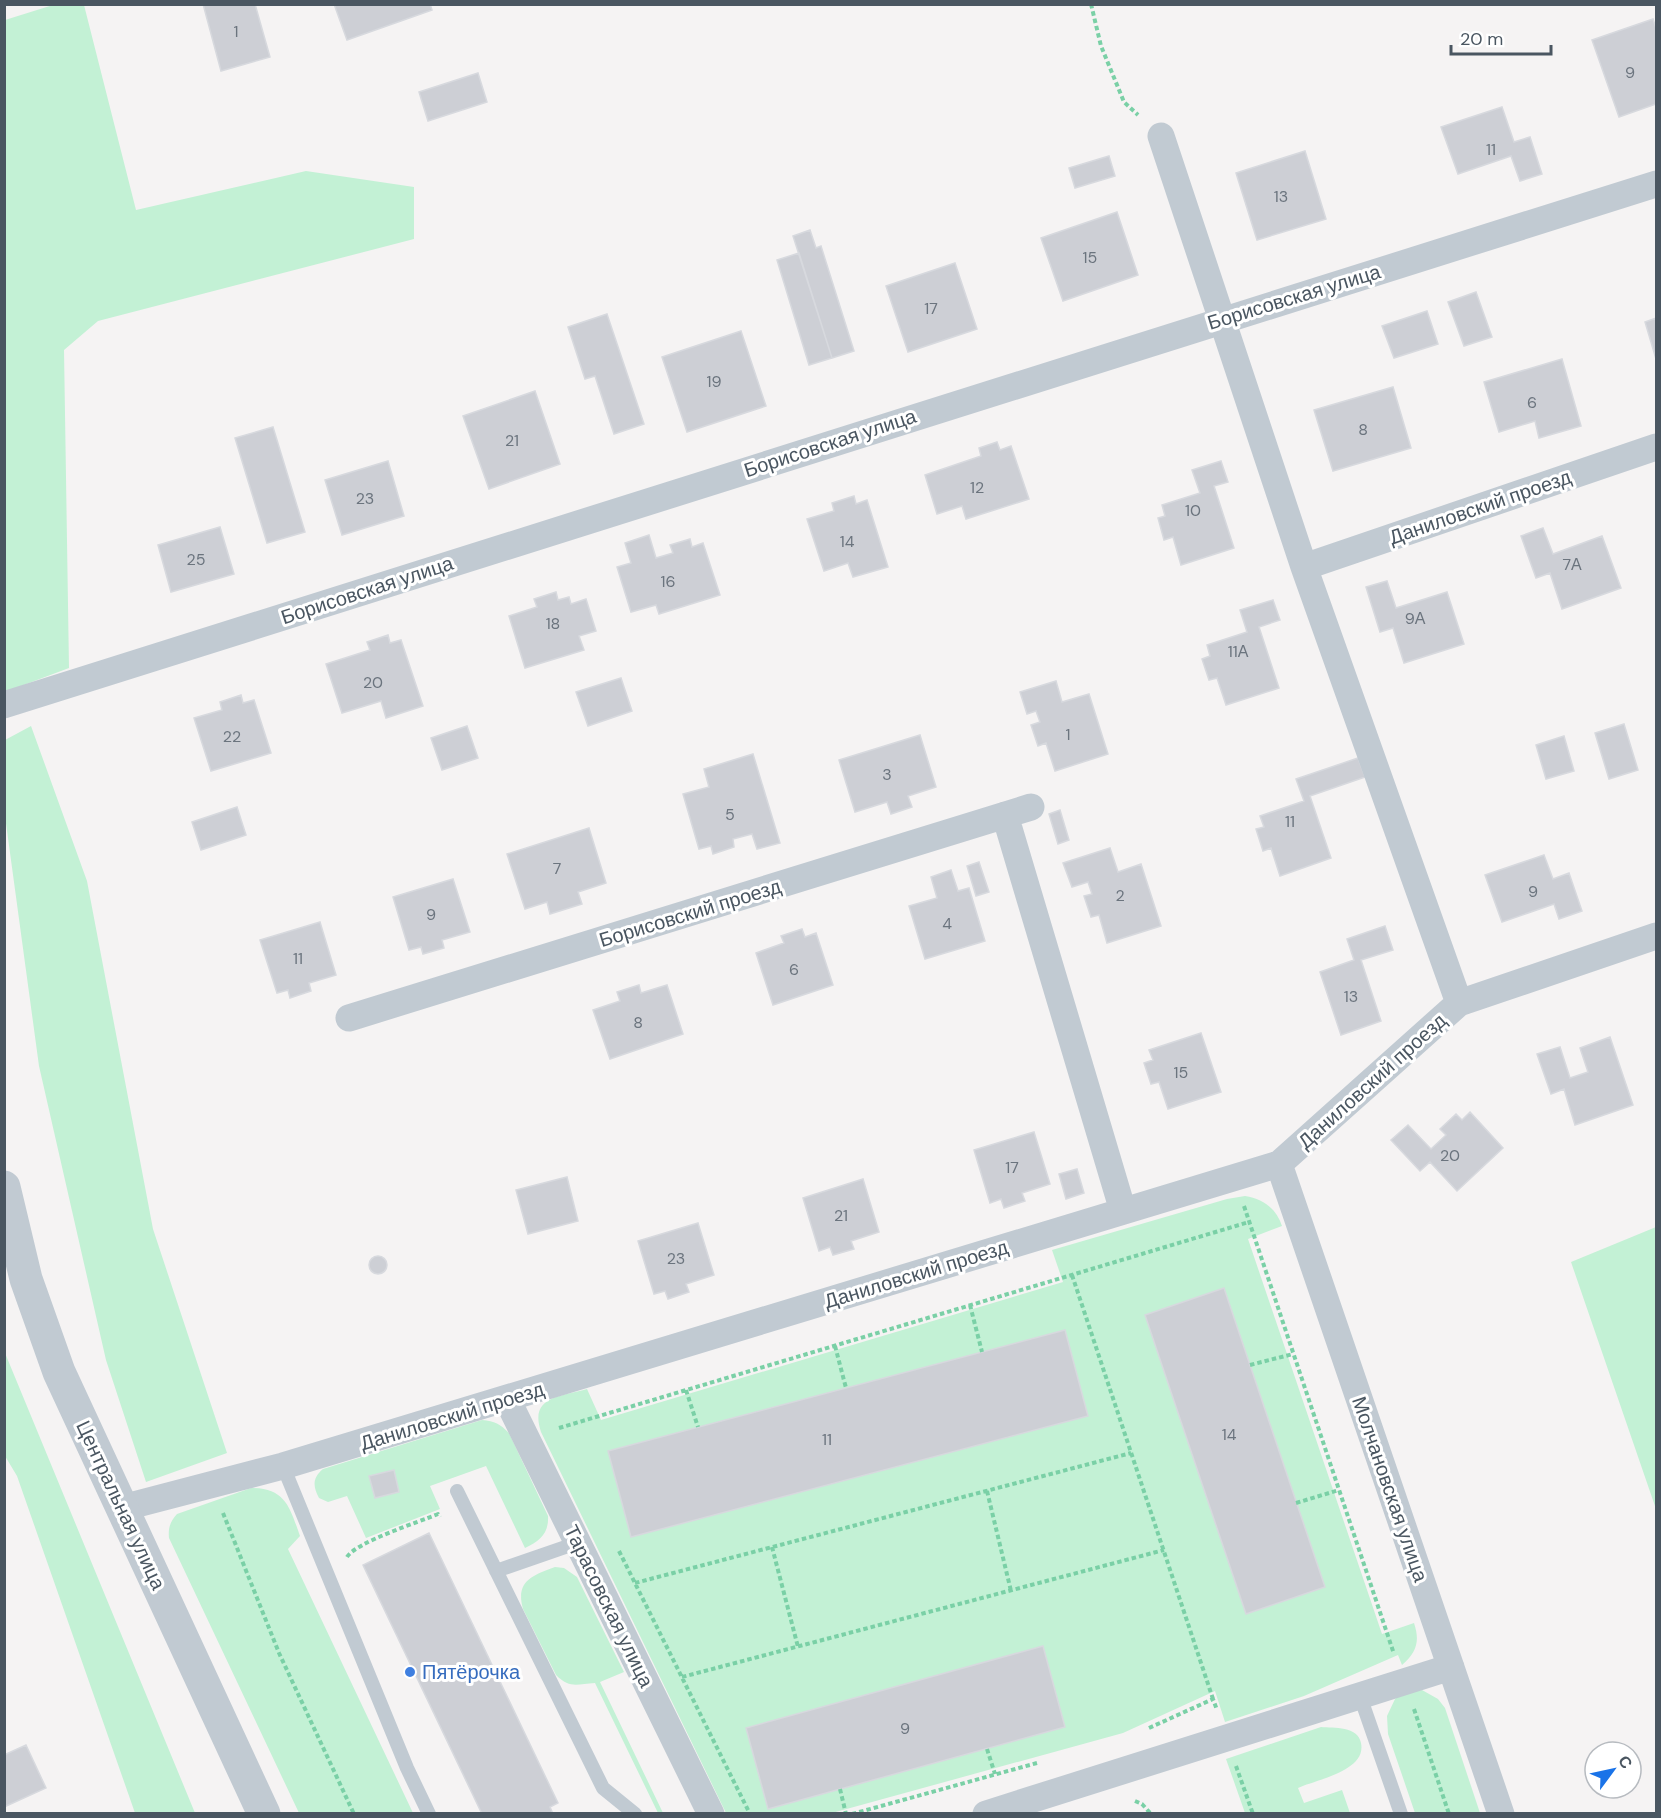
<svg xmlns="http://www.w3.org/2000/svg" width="1661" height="1818" viewBox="0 0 1661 1818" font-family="'DM Sans',sans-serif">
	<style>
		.green { fill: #c3f1d5 }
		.building { fill: #cdcfd5; stroke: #d7d9de; stroke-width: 1.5 }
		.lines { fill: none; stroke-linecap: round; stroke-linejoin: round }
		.path { stroke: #7ad0a6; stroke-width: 4; stroke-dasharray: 4.5 3; stroke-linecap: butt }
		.service { stroke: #c1cad2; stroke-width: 14 }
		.minor { stroke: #c1cad2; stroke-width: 27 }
		.tertiary { stroke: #c1cad2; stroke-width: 33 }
		.shop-dot { fill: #3f7fe0; stroke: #fff; stroke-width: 2 }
		.labels { text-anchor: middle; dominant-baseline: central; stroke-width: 6; stroke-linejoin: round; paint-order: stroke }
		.number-label { font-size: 16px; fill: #6b747e }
		.street-label { font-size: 20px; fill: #4a5661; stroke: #fff }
		.shop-label { font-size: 20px; fill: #366cbe; stroke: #fff; text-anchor: start }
	</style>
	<rect width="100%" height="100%" fill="#f5f3f3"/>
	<path class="green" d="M53 5H84L136 210 306 171 414 187V239L98 321 64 350 69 668 5 692V20Z
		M31 726 87 881 153 1229 227 1453 146 1482 106 1360 39 1066 5 816V740Z
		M1245 1196C1263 1199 1276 1208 1282 1226L1248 1239 1382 1634 1414 1623C1420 1641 1417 1652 1402 1665L1398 1655 1304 1696 1225 1722 1215 1691 1123 1733 832 1813H726L541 1432C529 1396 560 1397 587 1389L601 1420 1063 1282 1052 1250 1227 1199Z
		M1656 1227V1509L1571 1262Z
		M5 1353 195 1813H135L17 1476 5 1456Z
		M482 1420C495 1421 500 1424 509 1433L548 1516C549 1533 540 1541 525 1548L486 1466 430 1486 440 1509 366 1538 347 1496 328 1502 319 1498C313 1487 312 1478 323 1469Z
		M251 1488C286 1488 290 1508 300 1536L288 1549 413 1813H299L169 1538C168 1528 170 1522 177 1514Z
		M555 1567 564 1568 577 1577 624 1672 600 1682 663 1813H658L595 1683C577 1684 570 1689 556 1675L523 1609C515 1581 533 1575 555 1567Z
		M1422 1690 1438 1699 1445 1708 1480 1813H1415L1388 1734 1387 1716 1395 1699 1402 1693Z
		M1321 1727C1334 1728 1358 1726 1361 1743 1367 1771 1315 1780 1298 1788L1304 1803 1342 1790 1350 1813H1245L1226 1759Z"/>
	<path class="building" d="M203 4H255L270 57 221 71Z
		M334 4H430L432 10 347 40Z
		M1653 19 1656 28V104L1619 117 1592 40Z
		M478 73 487 102 428 121 419 92Z
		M1502 107 1514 142 1530 137 1542 174 1520 181 1511 156 1458 174 1441 127Z
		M1305 151 1326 219 1257 240 1236 173Z
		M1109 156 1115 176 1075 188 1069 168Z
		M1117 212 1138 275 1063 301 1041 238Z
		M810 230 816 248 821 246 854 351 832 358 793 236Z
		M799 253 832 358 809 365 777 260Z
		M955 263 977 329 908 352 886 286Z
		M1476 292 1492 337 1464 346 1448 302Z
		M1427 311 1438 344 1394 358 1382 326Z
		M607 314 644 424 614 434 595 376 585 379 568 327Z
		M1656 318V359L1645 322Z
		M741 331 766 406 687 432 662 357Z
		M1562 359 1581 426 1539 438 1535 421 1499 432 1484 382Z
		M1393 387 1411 448 1333 471 1314 410Z
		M535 391 560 464 489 489 463 416Z
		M273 427 305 532 267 543 235 438Z
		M997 442 1000 450 1011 446 1029 499 966 519 962 506 937 514 925 475 981 456 979 448Z
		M388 461 404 516 342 535 325 480Z
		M1221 461 1228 482 1214 486 1234 548 1181 565 1173 537 1164 540 1158 518 1165 516 1162 505 1200 493 1192 470Z
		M854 496 856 504 867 500 888 567 853 577 848 563 824 571 807 519 834 511 832 503Z
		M220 527 234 574 171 592 158 545Z
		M1543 528 1553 554 1602 536 1621 588 1562 609 1550 573 1536 578 1521 536Z
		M649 535 656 558 673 553 670 545 690 539 692 547 703 543 720 595 659 614 656 605 631 612 617 567 631 563 625 543Z
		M1387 581 1396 608 1447 592 1464 644 1404 663 1393 628 1380 632 1366 587Z
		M556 592 558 600 569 597 571 604 586 599 596 631 579 636 584 650 525 668 509 616 537 607 534 599Z
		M1273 600 1280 620 1259 627 1279 688 1226 705 1217 678 1209 680 1202 659 1210 656 1207 645 1247 632 1240 610Z
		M388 635 390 643 401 640 423 706 386 718 381 701 342 713 326 664 370 650 367 642Z
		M621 678 632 711 588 726 576 692Z
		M1056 681 1062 702 1089 694 1108 754 1055 771 1046 743 1038 746 1031 725 1040 722 1036 711 1027 714 1020 692Z
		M241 695 243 703 254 700 271 753 211 771 194 718 222 710 220 702Z
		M1624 724 1638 770 1609 779 1595 733Z
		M467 726 478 758 442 770 431 738Z
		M920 735 936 787 908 796 912 807 891 814 887 802 855 812 839 760Z
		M1564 736 1574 771 1546 779 1536 745Z
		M753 754 780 843 757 849 752 834 733 839 734 847 713 854 711 846 699 849 683 794 709 787 704 769Z
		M1358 758 1365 777 1310 796 1331 858 1280 876 1271 848 1263 851 1256 829 1264 827 1260 816 1304 801 1296 779Z
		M237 807 246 835 201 850 192 822Z
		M1060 810 1069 840 1058 844 1049 814Z
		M589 828 606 883 578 892 582 904 550 914 547 902 525 909 507 854Z
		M1110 848 1118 872 1141 864 1161 926 1107 943 1099 915 1091 917 1084 896 1092 894 1088 882 1072 887 1063 863Z
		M1544 855 1553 879 1569 873 1582 911 1559 919 1554 904 1502 922 1485 875Z
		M979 862 989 892 976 896 967 866Z
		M951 870 958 891 969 888 985 941 925 959 909 906 937 898 931 877Z
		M453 879 470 932 442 940 444 948 423 954 421 947 409 950 393 897Z
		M320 922 336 975 309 983 311 991 290 998 288 990 277 993 260 940Z
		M1385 926 1393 950 1361 960 1381 1021 1341 1035 1320 972 1354 960 1347 939Z
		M802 929 805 937 816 933 833 985 773 1005 756 953 784 943 781 936Z
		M639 985 641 993 667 985 683 1034 610 1059 593 1010 620 1001 617 992Z
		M1201 1033 1221 1092 1168 1109 1159 1082 1151 1084 1144 1063 1153 1060 1149 1050Z
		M1610 1037 1633 1105 1575 1125 1564 1089 1551 1094 1537 1054 1560 1047 1570 1078 1588 1072 1580 1048Z
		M1470 1112 1503 1148 1457 1191 1430 1162 1420 1171 1391 1140 1408 1125 1431 1149 1446 1135 1440 1129 1456 1114 1462 1120Z
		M1034 1132 1050 1184 1022 1193 1025 1201 1004 1208 1001 1199 990 1203 974 1150Z
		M1077 1169 1084 1193 1066 1199 1059 1174Z
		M567 1177 578 1221 528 1234 516 1190Z
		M863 1179 879 1232 851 1241 854 1249 833 1255 830 1247 819 1251 803 1198Z
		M698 1223 714 1275 686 1284 689 1292 668 1299 665 1291 654 1294 638 1241Z
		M369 1265a9 9 0 1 1 18 0a9 9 0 1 1-18 0Z
		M1224 1288 1325 1587 1246 1614 1145 1315Z
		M1065 1330 1088 1416 631 1537 608 1451Z
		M394 1470 399 1492 375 1498 369 1476Z
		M429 1533 558 1803 550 1807 553 1814H482L363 1565Z
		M1043 1646 1065 1727 768 1809 746 1728Z
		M26 1745 46 1788 4 1807V1755Z"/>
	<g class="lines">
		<path class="path" d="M1091 4 1101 46 1124 102 1138 115
			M1244 1206 1394 1654
			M1072 1275 1213 1699
			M970 1305 982 1352
			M835 1346 846 1388
			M1250 1365 1293 1354
			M686 1390 698 1427
			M559 1428 1249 1222
			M987 1491 1011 1591
			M1296 1503 1339 1490
			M223 1513 279 1653 354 1814
			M772 1547 798 1647
			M619 1551 750 1814
			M347 1557C356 1542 419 1522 438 1514L440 1517
			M635 1583 1131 1453
			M682 1677 1164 1550
			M1414 1709 1449 1814
			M1149 1728 1213 1699 1217 1710
			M987 1749 995 1774
			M1236 1766 1253 1814
			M840 1789 846 1814
			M1135 1801 1142 1804 1151 1814
			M852 1814 1037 1763"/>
		<path class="service" d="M283 1466 407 1768 429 1814
			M457 1491 603 1788 635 1814
			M496 1571 577 1543
			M1360 1696 1401 1814"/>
		<path class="minor" d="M1161 136 1304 567 1459 1003
			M1304 567 1656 447
			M4 705 1656 184
			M1005 815 1123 1211
			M349 1018 1031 807
			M1279 1164 1501 1814
			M507 1399 711 1814
			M122 1508 283 1466 1279 1164 1459 1003 1656 936
			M986 1814 1451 1667"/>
		<path class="tertiary" d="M4 1187 26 1279 59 1372 264 1814"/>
	</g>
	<circle class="shop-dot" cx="410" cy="1672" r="6"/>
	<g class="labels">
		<g class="number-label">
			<text x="236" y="31">1</text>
			<text x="1630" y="72">9</text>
			<text x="1491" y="149">11</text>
			<text x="1281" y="196">13</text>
			<text x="1090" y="257">15</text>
			<text x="931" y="308">17</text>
			<text x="714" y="381">19</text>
			<text x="1532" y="402">6</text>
			<text x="1363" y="429">8</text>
			<text x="512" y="440">21</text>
			<text x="977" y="487">12</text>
			<text x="365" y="498">23</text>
			<text x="1193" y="510">10</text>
			<text x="847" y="541">14</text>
			<text x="196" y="559">25</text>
			<text x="1572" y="564">7А</text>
			<text x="668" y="581">16</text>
			<text x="1415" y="618">9А</text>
			<text x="553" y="623">18</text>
			<text x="1238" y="651">11А</text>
			<text x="373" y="682">20</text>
			<text x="1068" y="734">1</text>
			<text x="232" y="736">22</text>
			<text x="887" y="774">3</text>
			<text x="730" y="814">5</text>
			<text x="1290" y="821">11</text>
			<text x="557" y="868">7</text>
			<text x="1533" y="891">9</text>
			<text x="1120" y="895">2</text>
			<text x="431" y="914">9</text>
			<text x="947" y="923">4</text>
			<text x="298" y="958">11</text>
			<text x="794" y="969">6</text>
			<text x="1351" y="996">13</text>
			<text x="638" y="1022">8</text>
			<text x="1181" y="1072">15</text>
			<text x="1450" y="1155">20</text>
			<text x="1012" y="1167">17</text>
			<text x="841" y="1215">21</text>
			<text x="676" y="1258">23</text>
			<text x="1229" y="1434">14</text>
			<text x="827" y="1439">11</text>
			<text x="905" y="1728">9</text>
		</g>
		<g class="street-label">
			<text transform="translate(1294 297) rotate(-17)">Борисовская улица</text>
			<text transform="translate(830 443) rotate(-18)">Борисовская улица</text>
			<text transform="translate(1480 507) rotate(-19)">Даниловский проезд</text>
			<text transform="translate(367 590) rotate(-18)">Борисовская улица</text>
			<text transform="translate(690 913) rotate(-17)">Борисовский проезд</text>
			<text transform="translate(1372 1081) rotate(-42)">Даниловский проезд</text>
			<text transform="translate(916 1274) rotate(-17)">Даниловский проезд</text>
			<text transform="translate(452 1416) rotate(-17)">Даниловский проезд</text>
			<text transform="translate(1390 1489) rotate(71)">Молчановская улица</text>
			<text transform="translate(121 1505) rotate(65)">Центральная улица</text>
			<text transform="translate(609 1606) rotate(64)">Тарасовская улица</text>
		</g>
		<g class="shop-label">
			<text x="422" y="1672">Пятёрочка</text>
		</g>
	</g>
	<rect width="1661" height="1818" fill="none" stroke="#4a5661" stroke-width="12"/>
	<g transform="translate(1613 1770) rotate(57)"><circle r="28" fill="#ffffff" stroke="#b7bbc0" stroke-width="1.5"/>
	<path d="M0-4.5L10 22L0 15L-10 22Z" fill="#1a73e8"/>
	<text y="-9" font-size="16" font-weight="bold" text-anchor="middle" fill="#4a5661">С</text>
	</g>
	<path d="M1451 45v9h100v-9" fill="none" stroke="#4a5661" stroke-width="3"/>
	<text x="1460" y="45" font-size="18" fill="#4a5661" stroke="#ffffff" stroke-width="4.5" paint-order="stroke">20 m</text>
</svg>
